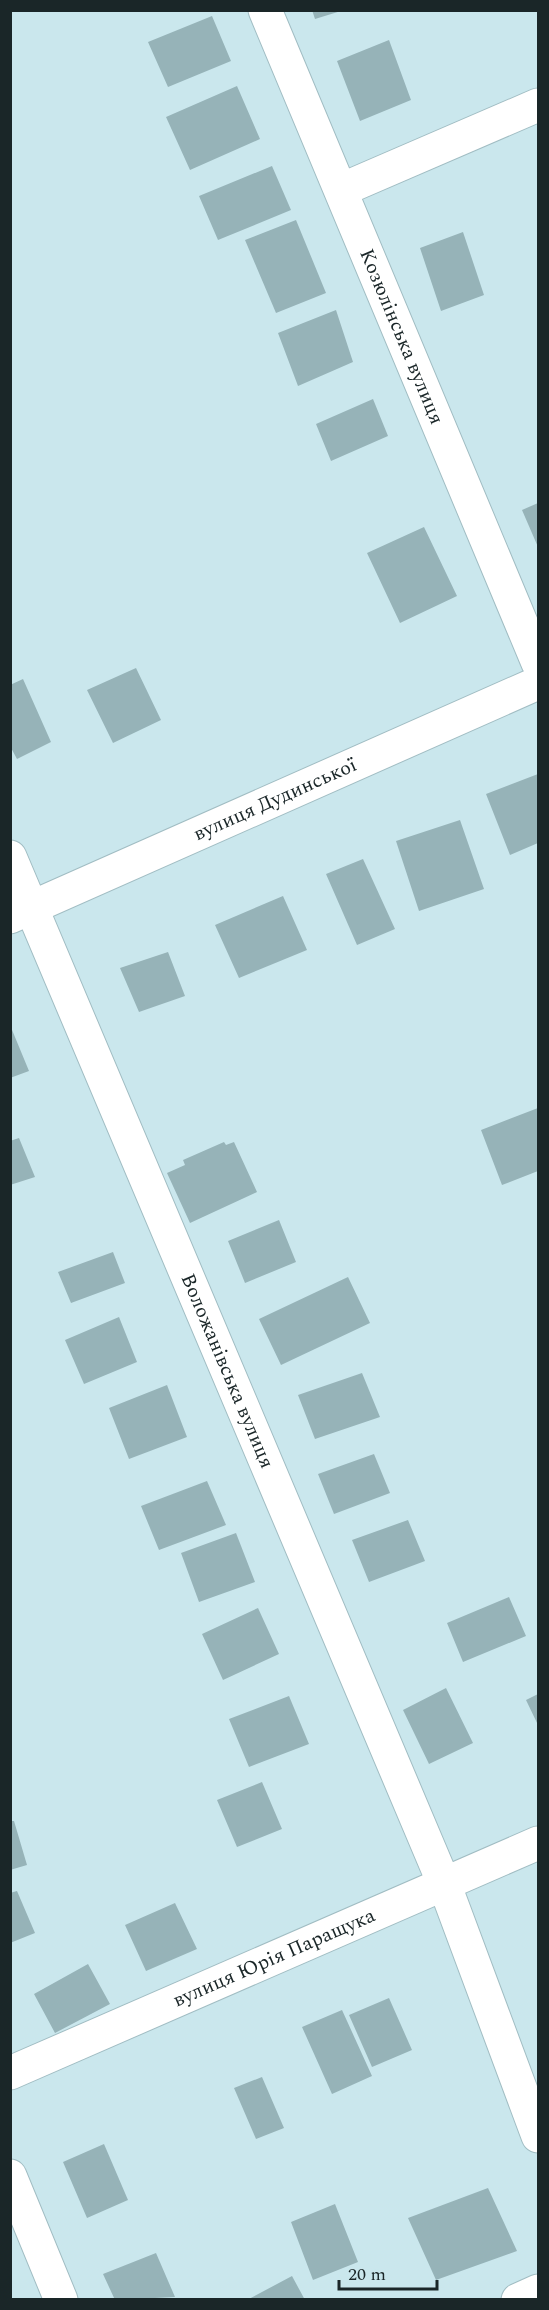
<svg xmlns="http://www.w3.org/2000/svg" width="549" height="2310" viewBox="0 0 549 2310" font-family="Spectral,serif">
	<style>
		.building { fill: #96b3b8 }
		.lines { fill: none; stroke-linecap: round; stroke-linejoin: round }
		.street-casing { stroke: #a1bdc3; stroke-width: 35 }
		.primary-casing { stroke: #a1bdc3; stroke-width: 35 }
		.street { stroke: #fff; stroke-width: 33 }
		.primary { stroke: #fff; stroke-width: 33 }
		.labels { text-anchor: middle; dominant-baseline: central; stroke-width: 4.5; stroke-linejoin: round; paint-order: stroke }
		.street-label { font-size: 20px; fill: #1a2628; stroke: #cae7ed }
	</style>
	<rect width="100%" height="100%" fill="#cae7ed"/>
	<path class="building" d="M312 10H341V11L315 19Z
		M212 16 231 61 168 87 148 42Z
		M389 40 411 100 360 121 337 61Z
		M237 86 260 139 190 170 166 117Z
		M272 166 291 210 218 240 199 196Z
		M296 220 326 293 276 313 245 240Z
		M463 232 484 295 441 311 420 248Z
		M336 310 353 362 298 386 278 333Z
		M373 399 388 436 331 461 316 424Z
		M538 503V547L522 510Z
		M424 527 457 596 400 623 367 553Z
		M136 668 161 720 113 743 87 690Z
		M23 679 51 742 17 759 10 746V685Z
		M538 774V843L510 855 486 794Z
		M460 820 484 889 419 911 396 841Z
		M363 859 395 929 357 945 326 874Z
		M283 896 307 950 239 978 215 925Z
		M168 952 185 996 139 1012 120 968Z
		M10 1025 29 1071 10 1078Z
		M538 1108V1171L502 1185 481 1130Z
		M19 1138 35 1177 10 1185V1141Z
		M224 1142 226 1145 234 1142 257 1192 190 1223 167 1173 185 1165 183 1160Z
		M279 1220 296 1262 245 1283 228 1241Z
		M113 1252 125 1283 71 1303 58 1272Z
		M348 1277 370 1323 281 1365 259 1319Z
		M119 1317 137 1362 84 1384 65 1340Z
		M362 1373 380 1417 315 1439 298 1395Z
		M167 1385 187 1437 129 1459 109 1408Z
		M374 1454 390 1493 334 1514 318 1474Z
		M207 1481 226 1525 159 1550 141 1506Z
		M408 1520 425 1561 369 1582 352 1540Z
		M236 1533 255 1582 199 1602 181 1553Z
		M509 1597 526 1636 463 1662 447 1623Z
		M258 1608 279 1654 223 1680 202 1634Z
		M446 1688 473 1743 429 1764 403 1710Z
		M538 1694V1725L526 1700Z
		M289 1696 309 1744 249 1767 229 1719Z
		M262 1782 282 1829 237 1847 217 1800Z
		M10 1821H14L27 1865 10 1870Z
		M17 1891 35 1933 10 1943V1893Z
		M175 1903 197 1949 146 1971 125 1925Z
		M88 1964 110 2004 55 2033 34 1994Z
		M389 1998 412 2050 372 2067 349 2015Z
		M342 2010 372 2076 332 2094 302 2027Z
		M262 2077 284 2128 256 2139 234 2088Z
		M104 2144 128 2200 87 2218 63 2162Z
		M488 2188 517 2251 436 2280 408 2218Z
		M335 2204 358 2262 313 2280 291 2222Z
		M156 2253 175 2297 115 2300 103 2274Z
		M292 2276 305 2300H247Z"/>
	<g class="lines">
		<defs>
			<g id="street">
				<path id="s1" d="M265 10 538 663"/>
				<path d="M341 190 538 105"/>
				<path id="s2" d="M10 857 445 1886 538 2136"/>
				<path id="s3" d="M10 2073 538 1843"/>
				<path d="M10 2176 61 2300"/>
				<path d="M518 2300 538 2291"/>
			</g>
			<g id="primary">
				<path id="s4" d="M10 917 538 683"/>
			</g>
		</defs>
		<use href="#street" class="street-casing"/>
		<use href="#primary" class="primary-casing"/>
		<use href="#street" class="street"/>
		<use href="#primary" class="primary"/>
	</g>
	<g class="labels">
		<g class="street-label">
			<text stroke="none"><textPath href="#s1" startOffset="354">Козюлінська вулиця</textPath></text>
			<text stroke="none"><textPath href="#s4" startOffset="290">вулиця Дудинської</textPath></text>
			<text stroke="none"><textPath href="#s2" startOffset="558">Воложанівська вулиця</textPath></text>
			<text stroke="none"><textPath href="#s3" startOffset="288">вулиця Юрія Паращука</textPath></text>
		</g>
	</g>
	<rect width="549" height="2310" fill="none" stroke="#1a2628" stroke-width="24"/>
	<path d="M339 2280v9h98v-9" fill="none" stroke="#1a2628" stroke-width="3"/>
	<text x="348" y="2280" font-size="18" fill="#1a2628" stroke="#cae7ed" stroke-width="4.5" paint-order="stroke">20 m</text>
</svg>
